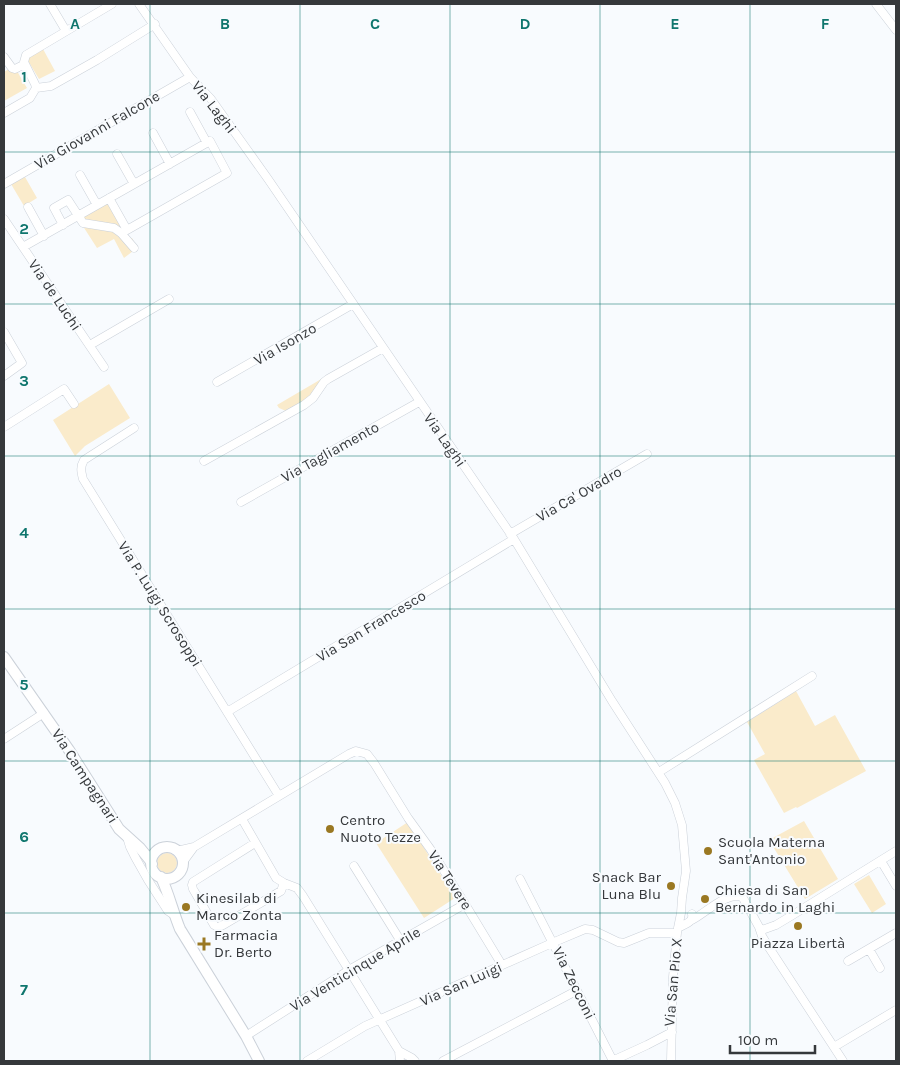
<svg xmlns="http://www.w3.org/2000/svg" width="900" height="1065" viewBox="0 0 900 1065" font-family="Karla,sans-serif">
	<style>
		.green { fill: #faebcb }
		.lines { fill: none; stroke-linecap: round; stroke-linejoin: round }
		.minor-casing { stroke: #cbd1d9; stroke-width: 9 }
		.major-casing { stroke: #cbd1d9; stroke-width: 12 }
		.minor { stroke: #fff; stroke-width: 8 }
		.major { stroke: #fff; stroke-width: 10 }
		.grid { fill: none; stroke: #0f766e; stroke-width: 1; stroke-opacity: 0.55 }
		.poi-dot { fill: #9a7822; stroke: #f8fbfe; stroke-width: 2 }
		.labels { text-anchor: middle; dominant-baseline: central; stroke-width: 4; stroke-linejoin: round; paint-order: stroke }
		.street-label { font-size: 15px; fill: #35383b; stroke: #f8fbfe }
		.poi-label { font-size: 15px; fill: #35383b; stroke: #f8fbfe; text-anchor: start }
		.grid-label { font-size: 16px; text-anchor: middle; font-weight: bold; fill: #0f766e; stroke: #f8fbfe; stroke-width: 4; stroke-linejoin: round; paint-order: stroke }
	</style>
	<rect width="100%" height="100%" fill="#f8fbfe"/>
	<path class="green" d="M43 49 55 71 39 79 27 59Z
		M14 66 27 88 4 101V72Z
		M25 177 37 198 24 206 11 184Z
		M111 201 113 212 128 240 132 238 137 248 124 258 114 239 97 248 79 220Z
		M323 378 312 395 307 399 286 411 279 408 277 405Z
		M109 384 130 418 85 446 75 456 53 420Z
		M796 691 815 726 835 715 866 771 797 808 796 807 784 813 754 760 765 754 747 722Z
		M804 821 838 879 805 899 769 840Z
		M408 822 455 898 424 918 376 843Z
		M157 863a10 10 0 1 1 20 0a10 10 0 1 1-20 0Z
		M869 875 886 904 872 913 854 884Z"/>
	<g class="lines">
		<defs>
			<path id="minor" d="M50 4 66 31
				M139 4 190 77 211 99 268 179 514 539 612 701 665 783 675 803 682 825 686 871 682 898 681 913 677 933 673 977 671 1061
				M876 4 896 30
				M4 57 12 68 15 69 25 64
				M36 88 35 84 24 62 26 55 112 4
				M36 88 51 86 97 60 155 24
				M190 112 207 143
				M4 113 30 98 36 88
				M153 133 170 164
				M117 154 134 184
				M80 175 97 205
				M4 184 190 77
				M28 207 44 236
				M4 219 104 367
				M63 225 54 208 68 200 83 223 114 228 121 233 134 248
				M23 247 210 141 227 173 127 230 109 198
				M4 332 22 363 4 376
				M90 345 169 299
				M217 382 353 304
				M4 427 64 389 74 404
				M134 428 84 460C80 467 81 471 83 479L279 796
				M204 461 304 405 313 398 324 382 328 379 383 348
				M241 502 419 402
				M510 534 647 454
				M227 712 514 539
				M4 739 44 713
				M659 772 812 676
				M242 819 276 878 284 883 297 888 303 896 399 1051 400 1061
				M127 837 130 847 135 857 148 880 168 911 174 915
				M255 843 193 882 192 885 193 889 214 925 218 927 223 925 281 891 284 883
				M175 850H181L194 847 349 754 356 751 367 754 374 763 408 818 431 850 465 904 502 965
				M881 861 896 886
				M183 862 194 847
				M354 866 400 940
				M520 879 613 1061
				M692 920C704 914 730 889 743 898L759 927 762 930 776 925 791 916 896 851
				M759 927 762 936 768 946 843 1061
				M678 928C685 924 694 922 692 914
				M869 949 880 968
				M848 961 896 933
				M246 1036 349 970 465 904
				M834 1047 896 1010
				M399 1051 412 1058 415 1061
				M307 1061 345 1038 365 1026 552 943 585 929 593 930 618 942 624 943 649 933H677
				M443 1061 576 991
				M612 1061 647 1045 672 1032"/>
			<path id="major" d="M4 657 69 750 119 829 140 848 149 859 152 864
				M151 863a16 16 0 1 1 32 0a16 16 0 1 1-32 0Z
				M161 877C169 894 173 912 180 929L246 1036 259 1061"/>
		</defs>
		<use href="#minor" class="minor-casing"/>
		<use href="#major" class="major-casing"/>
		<use href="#minor" class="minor"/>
		<use href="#major" class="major"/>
	</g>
	<path class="grid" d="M150 4V1061M300 4V1061M450 4V1061M600 4V1061M750 4V1061M4 152H896M4 304H896M4 456H896M4 609H896M4 761H896M4 913H896"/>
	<g class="poi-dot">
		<circle cx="330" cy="829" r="5"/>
		<circle cx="708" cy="851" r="5"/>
		<circle cx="671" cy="886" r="5"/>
		<circle cx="705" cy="899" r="5"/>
		<circle cx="186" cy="907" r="5"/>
		<circle cx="798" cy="926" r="5"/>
		<path d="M201.5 936.5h5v5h5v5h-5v5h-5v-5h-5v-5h5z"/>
	</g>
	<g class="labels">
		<g class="street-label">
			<text transform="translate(214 107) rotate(52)">Via Laghi</text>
			<text transform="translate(97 130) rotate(-30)">Via Giovanni Falcone</text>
			<text transform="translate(55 295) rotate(56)">Via de Luchi</text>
			<text transform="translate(285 344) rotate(-30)">Via Isonzo</text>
			<text transform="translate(445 440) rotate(55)">Via Laghi</text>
			<text transform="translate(330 452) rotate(-29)">Via Tagliamento</text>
			<text transform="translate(579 494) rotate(-30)">Via Ca' Ovadro</text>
			<text transform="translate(160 604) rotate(58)">Via P. Luigi Scrosoppi</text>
			<text transform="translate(371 626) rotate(-31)">Via San Francesco</text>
			<text transform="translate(85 776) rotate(57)">Via Campagnari</text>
			<text transform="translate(450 880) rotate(57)">Via Tevere</text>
			<text transform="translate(355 969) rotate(-31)">Via Venticinque Aprile</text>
			<text transform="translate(673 982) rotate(-85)">Via San Pio X</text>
			<text transform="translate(574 983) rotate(64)">Via Zecconi</text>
			<text transform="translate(461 984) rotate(-24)">Via San Luigi</text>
		</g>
		<g class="poi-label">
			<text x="340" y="820">Centro<tspan x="340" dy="17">Nuoto Tezze</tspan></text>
			<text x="718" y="842">Scuola Materna<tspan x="718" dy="17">Sant'Antonio</tspan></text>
			<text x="661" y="877" text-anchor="end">Snack Bar<tspan x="661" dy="17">Luna Blu</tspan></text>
			<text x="715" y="890">Chiesa di San<tspan x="715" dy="17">Bernardo in Laghi</tspan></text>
			<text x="196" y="898">Kinesilab di<tspan x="196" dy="17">Marco Zonta</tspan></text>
			<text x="214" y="935">Farmacia<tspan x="214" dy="17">Dr. Berto</tspan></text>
			<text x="798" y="943" text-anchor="middle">Piazza Libertà</text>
		</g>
	</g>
	<g class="grid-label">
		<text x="75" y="29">A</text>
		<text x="225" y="29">B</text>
		<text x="375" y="29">C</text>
		<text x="525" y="29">D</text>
		<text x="675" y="29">E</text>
		<text x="825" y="29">F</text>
		<text x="24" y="82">1</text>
		<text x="24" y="234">2</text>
		<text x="24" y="386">3</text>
		<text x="24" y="538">4</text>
		<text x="24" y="690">5</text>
		<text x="24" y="842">6</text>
		<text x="24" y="995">7</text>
	</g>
	<rect width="900" height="1065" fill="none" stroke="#35383b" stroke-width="10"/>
	<path d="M730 1045v8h85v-8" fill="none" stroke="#35383b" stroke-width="2.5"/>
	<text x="738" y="1045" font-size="15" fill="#35383b" stroke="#f8fbfe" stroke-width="4" paint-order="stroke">100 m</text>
</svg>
